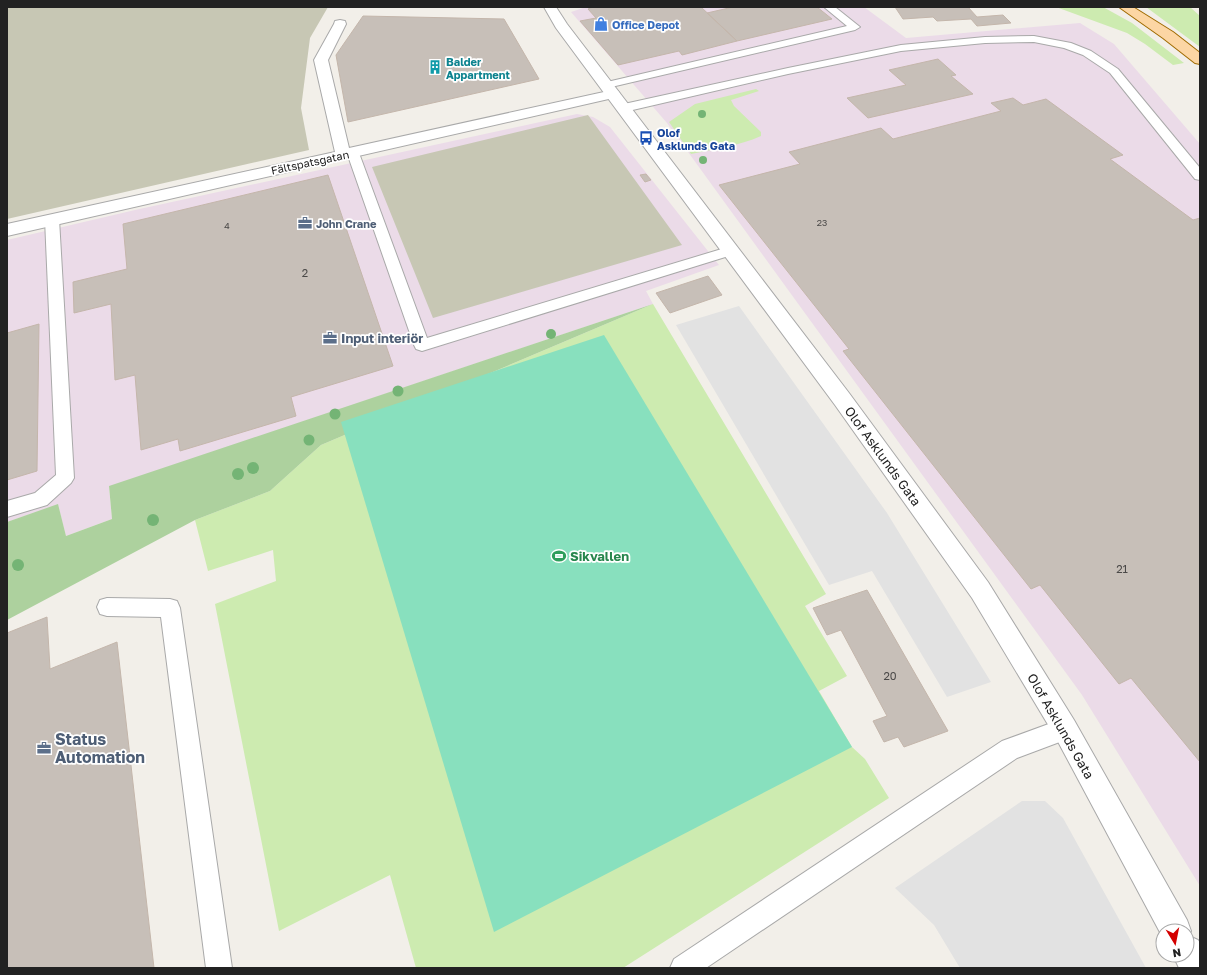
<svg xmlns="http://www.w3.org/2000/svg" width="1207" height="975" viewBox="0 0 1207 975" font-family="'Golos Text',sans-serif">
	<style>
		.industrial { fill: #ebdbe8 }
		.construction { fill: #c7c7b4 }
		.grass { fill: #cdebb0 }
		.forest { fill: #add19e }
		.pitch { fill: #88e0be }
		.parking { fill: #e2e2e2 }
		.building { fill: #c7bfb8; stroke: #c4b6ab }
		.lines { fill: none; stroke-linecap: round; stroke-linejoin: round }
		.service-casing { stroke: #a9a9a9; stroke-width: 2 }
		.minor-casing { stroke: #a9a9a9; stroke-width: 2 }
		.tertiary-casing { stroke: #a9a9a9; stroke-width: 2 }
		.primary-casing { stroke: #a06b00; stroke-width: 2 }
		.service { fill: #fff; fill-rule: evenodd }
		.minor { fill: #fff; fill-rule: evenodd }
		.tertiary { fill: #fff; fill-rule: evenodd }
		.primary { fill: #fcd6a4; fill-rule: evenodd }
		.tree { fill: #74b475 }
		.labels { text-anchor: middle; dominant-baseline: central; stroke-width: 3.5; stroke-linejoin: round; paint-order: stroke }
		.far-number-label { font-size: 9px; fill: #4b4948 }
		.far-shop-label { font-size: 11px; font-weight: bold; fill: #366cbe; stroke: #fff; text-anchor: start }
		.far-culture-label { font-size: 11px; font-weight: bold; fill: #0d838f; stroke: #fff; text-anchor: start }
		.far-transit-label { font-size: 11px; font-weight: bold; fill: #164399; stroke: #fff; text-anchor: start }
		.far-street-label { font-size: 11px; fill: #222; stroke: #fff }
		.far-service-label { font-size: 11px; font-weight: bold; fill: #4e5e75; stroke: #fff; text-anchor: start }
		.number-label { font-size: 11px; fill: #4b4948 }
		.service-label { font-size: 13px; font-weight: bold; fill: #4e5e75; stroke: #fff; text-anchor: start }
		.street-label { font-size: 13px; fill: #222; stroke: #fff }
		.leisure-label { font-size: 13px; font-weight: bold; fill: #27864d; stroke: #fff; text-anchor: start }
		.near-service-label { font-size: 16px; font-weight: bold; fill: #4e5e75; stroke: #fff; text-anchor: start }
	</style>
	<rect width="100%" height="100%" fill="#f2efe9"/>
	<path class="industrial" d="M586 7H864L906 38 1080 23 1114 44 1200 144V886L1082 695 667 123 571 12Z
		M577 114 593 117 610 127 719 265 646 291 653 304 109 487 112 519 66 536 58 505 7 522V240L135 210Z"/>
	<path class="construction" d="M7 7H328L310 38 301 108 309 150 7 219Z
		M588 115 682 245 433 318 372 167Z"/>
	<path class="grass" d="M1056 7H1103L1132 23 1184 63 1173 65 1145 44 1127 33Z
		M1146 7H1190L1200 16V47Z
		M756 89 759 91 731 100 734 106 761 132V136C739 146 714 149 691 154L669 122 695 104Z
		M653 304 826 594 805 606 847 676 819 691 852 747 865 759 889 798 623 968H416L390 875 279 931 215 604 276 581 273 550 208 571 195 520 270 491 321 445Z"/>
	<path class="forest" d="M653 304 321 445 270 491 195 520 7 620V522L58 504 66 536 112 519 109 486Z"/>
	<path class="pitch" d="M604 335 852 747 494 932 341 422Z"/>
	<path class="parking" d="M739 306 887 513 991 682 947 697 872 571 829 585 676 325Z
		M1022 801H1045L1063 818 1146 968H960L934 925 895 888Z"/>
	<path class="building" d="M593 7H701L737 41 682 55 679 51 618 65 580 21 596 18 588 9Z
		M733 7H817L832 19 737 41 707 13Z
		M895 7H968L977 17 1003 15 1011 23 977 26 971 19 937 21 933 17 903 19Z
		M363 16 504 19 539 79 348 122 336 55Z
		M938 59 956 75 951 76 973 94 868 118 847 98 906 85 889 70Z
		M1013 98 1023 105 1046 99 1123 155 1110 159 1193 220 1200 218V762L1131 678 1119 684 1040 585 1031 589 843 351 849 349 719 185 800 164 789 152 881 128 893 139 1001 111 991 103Z
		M646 174 651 180 645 182 640 175Z
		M328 175 393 366 291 397 296 416 180 451 178 439 141 450 135 375 115 380 111 304 74 313 73 282 127 269 123 224Z
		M708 276 722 295 670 313 656 293Z
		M39 324 37 471 7 480V333Z
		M867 590 948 731 904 747 898 737 884 742 873 721 887 716 841 630 827 635 813 608Z
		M47 617 50 669 117 642 154 968H7V633Z"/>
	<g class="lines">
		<defs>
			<path id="service" d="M824 7H835L860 27 855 30 607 88 603 87 601 85 603 83 607 82 847 26Z
				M1034 36 1071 43 1091 51 1118 69 1200 168V180L1195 179 1110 73 1083 55 1064 48 1034 42 985 43 901 51 788 74 624 112 620 111 618 108 620 105 624 104 788 68 901 45 985 37Z
				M353 149 357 150 359 153 427 338 725 248 730 246 735 248 737 251 735 254 422 351 416 349 414 345 347 153 349 150Z
				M52 215 57 216 59 219 74 478 71 483 47 505 7 517V501L35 493 56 475 45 219 47 216Z
				M107 598 170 599 177 601 180 608 232 968H206L161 617 107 616 100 614 97 607 100 600Z
				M1065 718 1073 721 1076 729 1073 737 1017 758 706 968H670L674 959 1002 741Z"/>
			<path id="minor" d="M340 20 345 21 346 24 328 60 349 148 613 90 618 91 620 94 618 97 613 98 7 236V224L335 152 314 60 334 24 335 21Z"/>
			<path id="tertiary" d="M544 7H556L567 24 849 393 988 582 1074 720 1187 920 1191 931 1189 936 1198 940 1200 943V968H1179L1173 955H1187V931H1163V938L1056 738 972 598 835 405 556 28Z"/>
			<path id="primary" d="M1119 7H1133L1173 32 1200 53V64L1195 63 1163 38Z"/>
		</defs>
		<use href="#service" class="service-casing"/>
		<use href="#minor" class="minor-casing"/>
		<use href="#tertiary" class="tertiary-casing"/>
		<use href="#primary" class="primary-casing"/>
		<use href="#service" class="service"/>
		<use href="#minor" class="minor"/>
		<use href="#tertiary" class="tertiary"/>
		<use href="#primary" class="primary"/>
	</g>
	<g class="tree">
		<circle cx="702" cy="114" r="4"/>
		<circle cx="703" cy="160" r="4"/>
		<circle cx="551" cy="334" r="5"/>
		<circle cx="398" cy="391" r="5.5"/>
		<circle cx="335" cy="414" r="5.5"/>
		<circle cx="309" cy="440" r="5.5"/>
		<circle cx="253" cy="468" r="6"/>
		<circle cx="238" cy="474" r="6"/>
		<circle cx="153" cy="520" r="6"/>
		<circle cx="18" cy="565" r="6"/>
	</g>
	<defs>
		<symbol id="shop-bare" viewBox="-9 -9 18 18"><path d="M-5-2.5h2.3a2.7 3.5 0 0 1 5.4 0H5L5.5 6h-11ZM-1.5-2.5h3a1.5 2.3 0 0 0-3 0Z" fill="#3f7fe0" stroke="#fff" stroke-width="2.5" paint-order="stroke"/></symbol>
		<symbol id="building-bare" viewBox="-9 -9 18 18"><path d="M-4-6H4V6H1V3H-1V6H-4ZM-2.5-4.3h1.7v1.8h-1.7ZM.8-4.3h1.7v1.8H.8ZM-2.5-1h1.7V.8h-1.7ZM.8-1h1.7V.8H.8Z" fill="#0f9aa8" stroke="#fff" stroke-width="2.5" paint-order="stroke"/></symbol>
		<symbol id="bus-bare" viewBox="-9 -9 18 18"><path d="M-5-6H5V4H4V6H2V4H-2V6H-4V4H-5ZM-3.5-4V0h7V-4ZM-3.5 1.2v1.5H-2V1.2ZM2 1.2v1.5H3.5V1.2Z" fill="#1a4fb4" stroke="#fff" stroke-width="2.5" paint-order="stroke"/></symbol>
		<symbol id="office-bare" viewBox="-9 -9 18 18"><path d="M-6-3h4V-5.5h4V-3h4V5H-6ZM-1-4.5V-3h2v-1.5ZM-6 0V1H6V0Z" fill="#5c6f8a" stroke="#fff" stroke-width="2.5" paint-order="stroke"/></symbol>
		<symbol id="stadium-bare" viewBox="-9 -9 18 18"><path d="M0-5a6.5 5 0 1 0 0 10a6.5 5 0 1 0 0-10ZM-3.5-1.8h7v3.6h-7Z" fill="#2e9e5b" stroke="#fff" stroke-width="2.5" paint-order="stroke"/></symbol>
	</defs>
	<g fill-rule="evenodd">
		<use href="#shop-bare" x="591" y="14" width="20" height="20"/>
		<use href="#building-bare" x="425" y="57" width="20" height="20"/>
		<use href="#bus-bare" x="636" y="128" width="20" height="20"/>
		<use href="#office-bare" x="295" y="213" width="20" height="20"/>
		<use href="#office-bare" x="320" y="328" width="20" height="20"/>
		<use href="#stadium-bare" x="549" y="546" width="20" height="20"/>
		<use href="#office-bare" x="34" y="738" width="20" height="20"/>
	</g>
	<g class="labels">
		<g class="far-number-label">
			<text x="822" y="222">23</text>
			<text x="227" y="225">4</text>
		</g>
		<g class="far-shop-label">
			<text x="612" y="24">Office Depot</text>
		</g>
		<g class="far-culture-label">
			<text x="446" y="61">Balder<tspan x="446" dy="13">Appartment</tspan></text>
		</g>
		<g class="far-transit-label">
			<text x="657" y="132">Olof<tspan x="657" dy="13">Asklunds Gata</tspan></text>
		</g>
		<g class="far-street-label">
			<text transform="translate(310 162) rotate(-12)">Fältspatsgatan</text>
		</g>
		<g class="far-service-label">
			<text x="316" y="223">John Crane</text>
		</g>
		<g class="number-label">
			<text x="305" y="272">2</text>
			<text x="1122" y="568">21</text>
			<text x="890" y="675">20</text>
		</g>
		<g class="service-label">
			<text x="341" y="338">Input interiör</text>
		</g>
		<g class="street-label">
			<text transform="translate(883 456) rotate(54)">Olof Asklunds Gata</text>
			<text transform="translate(1061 726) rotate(60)">Olof Asklunds Gata</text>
		</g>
		<g class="leisure-label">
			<text x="570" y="556">Sikvallen</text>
		</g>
		<g class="near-service-label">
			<text x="55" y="739">Status<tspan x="55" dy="18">Automation</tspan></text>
		</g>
	</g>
	<rect width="1207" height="975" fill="none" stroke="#222222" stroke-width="16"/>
	<g transform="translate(1175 943) rotate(170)"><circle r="19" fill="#ffffff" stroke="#a7a7a7"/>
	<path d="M0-3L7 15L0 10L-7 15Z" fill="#d40000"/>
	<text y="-6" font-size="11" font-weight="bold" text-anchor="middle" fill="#222222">N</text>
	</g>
</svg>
